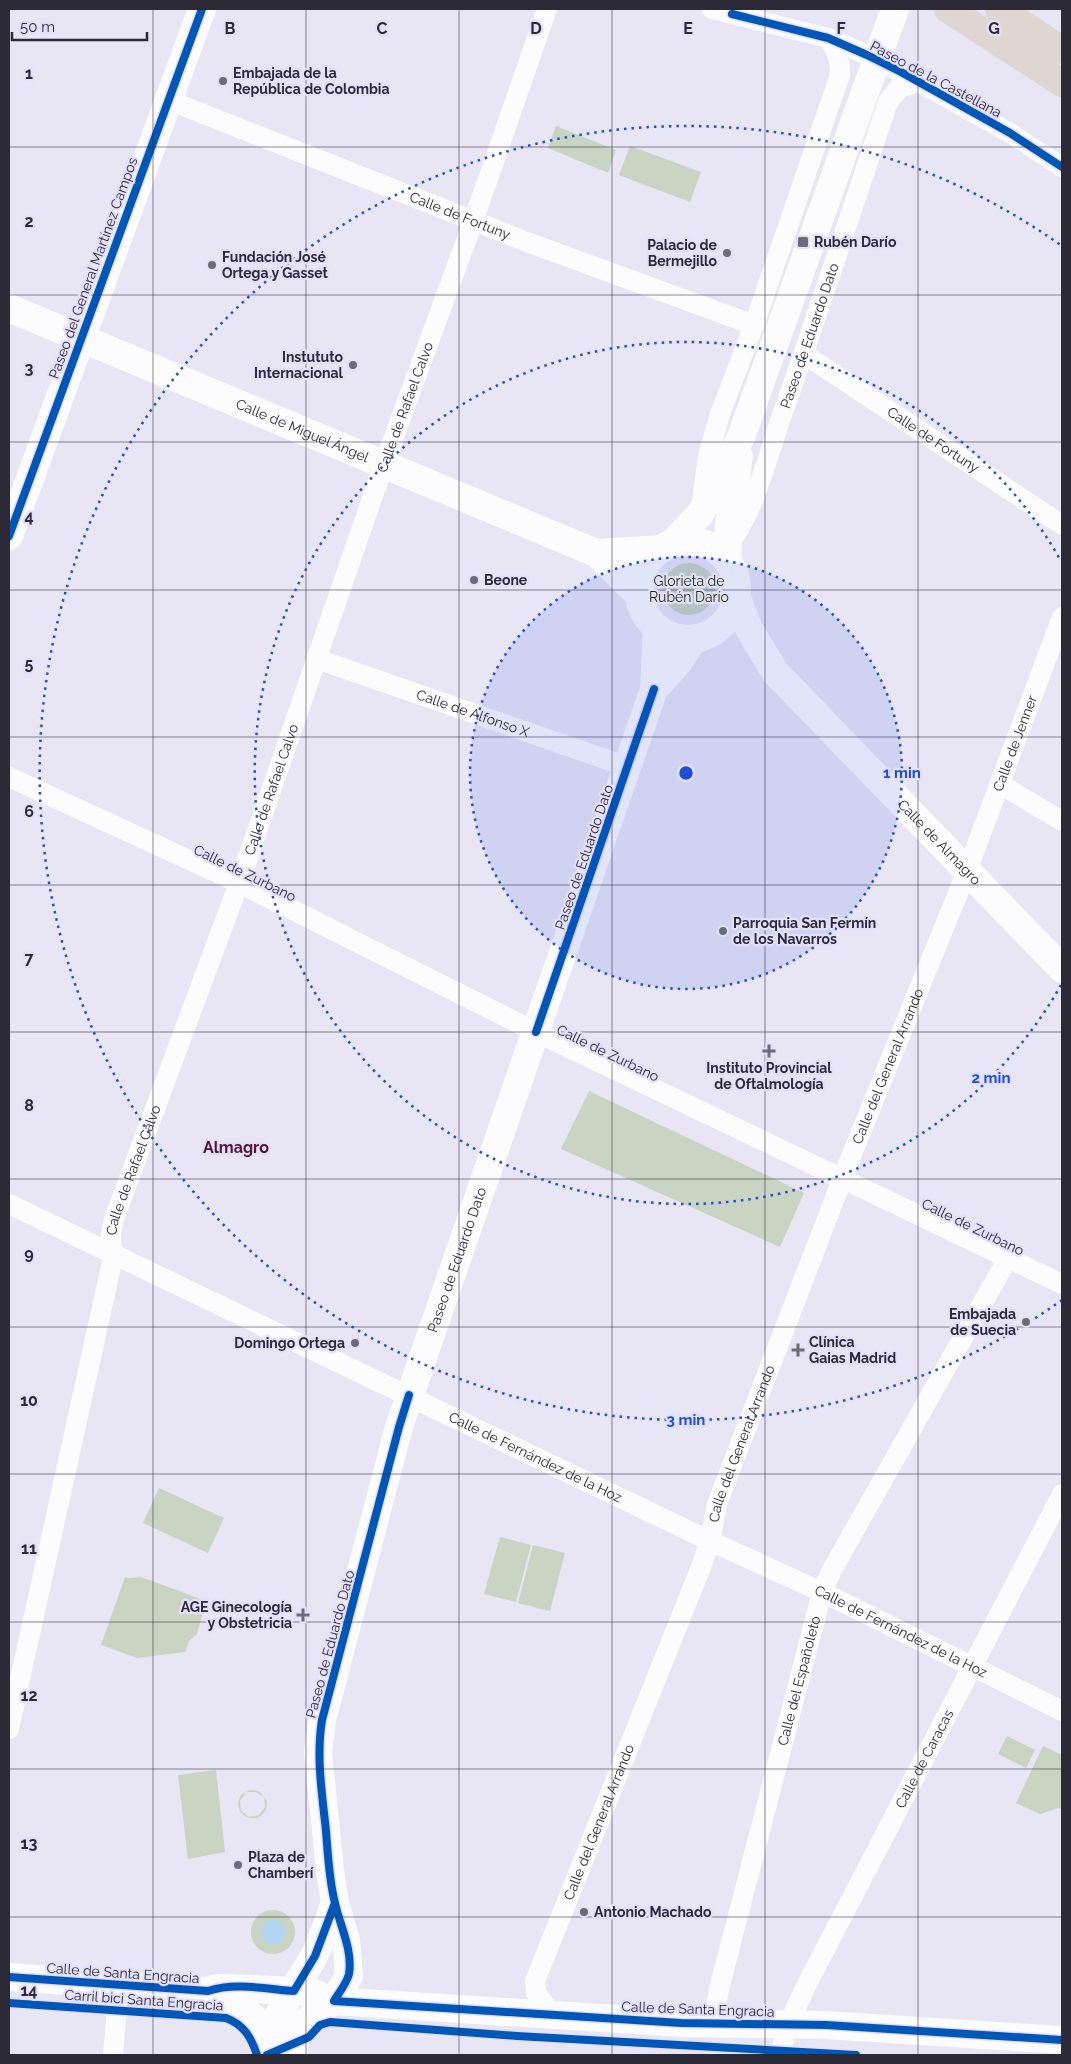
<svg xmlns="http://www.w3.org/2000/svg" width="1071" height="2064" viewBox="0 0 1071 2064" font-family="Raleway,sans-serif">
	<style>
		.green { fill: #c9d4c2; fill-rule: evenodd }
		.water { fill: #b2d6f1 }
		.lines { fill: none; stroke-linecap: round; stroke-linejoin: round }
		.street { stroke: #fcfbfe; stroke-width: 20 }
		.secondary { stroke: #fcfbfe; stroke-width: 28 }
		.highway { stroke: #dfd6d2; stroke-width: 28 }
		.cycleway-casing { stroke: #e4dffb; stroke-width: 11 }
		.cycleway { stroke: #0057b8; stroke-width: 8 }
		.grid { fill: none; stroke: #2c2a36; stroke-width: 1; stroke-opacity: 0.55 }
		.ring { fill: none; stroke: #1d4ed8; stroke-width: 2.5; stroke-dasharray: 2.5 5 }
		.poi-dot { fill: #6e6b79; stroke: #e4dffb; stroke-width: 2 }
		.labels { text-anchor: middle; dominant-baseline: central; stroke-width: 4.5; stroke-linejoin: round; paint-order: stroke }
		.poi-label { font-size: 14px; font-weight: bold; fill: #2c2a36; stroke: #e4dffb; text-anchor: start }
		.street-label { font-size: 14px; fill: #2c2a36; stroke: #e4dffb }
		.park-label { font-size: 14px; fill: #1b3000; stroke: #e4dffb }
		.quarter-label { font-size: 16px; font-weight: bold; fill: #551432; stroke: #e4dffb }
		.grid-label { font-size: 16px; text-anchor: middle; font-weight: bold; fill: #2c2a36; stroke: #e4dffb; stroke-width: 4.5; stroke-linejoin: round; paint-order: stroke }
		.centre { fill: #1d4ed8; stroke: #e4dffb; stroke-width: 2.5 }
		.ring-label { font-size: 15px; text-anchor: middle; font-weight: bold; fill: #1d4ed8; stroke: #e4dffb; stroke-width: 4.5; stroke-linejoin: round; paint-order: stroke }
	</style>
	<rect width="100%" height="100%" fill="#e8e5f5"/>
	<path class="green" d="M556 126 616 150 608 173 548 148Z
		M630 146 701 172 690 202 619 175Z
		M663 589a26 26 0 1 1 52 0a26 26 0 1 1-52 0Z
		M589 1091 804 1193 780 1247 561 1149Z
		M159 1488 224 1518 208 1553 143 1523Z
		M500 1537 531 1545 516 1602 484 1594Z
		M533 1545 565 1553 550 1611 518 1603Z
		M125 1577 129 1578 141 1577 206 1601 197 1634 189 1641 185 1652 137 1658 101 1645Z
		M1007 1736 1035 1750 1026 1768 998 1754Z
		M1043 1746 1062 1755V1809L1059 1808 1040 1814 1016 1803Z
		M216 1770 225 1852 188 1859 178 1775Z
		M250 1790 259 1791 267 1801C268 1829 228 1820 241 1795ZM246 1792H256L264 1797 265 1807 259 1815 249 1817 241 1811 240 1801Z
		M251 1932a22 22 0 1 1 44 0a22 22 0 1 1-44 0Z"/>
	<path class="water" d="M261 1932a12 12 0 1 1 24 0a12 12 0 1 1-24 0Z"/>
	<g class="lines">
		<g class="street">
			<path d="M712 9 828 38 867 55 901 72 1010 133 1062 167"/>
			<path id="s1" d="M168 100 527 242 754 325"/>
			<path id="s2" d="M804 354 1062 525"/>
			<path d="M702 501 708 456 720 414 754 325 840 75C840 60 837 50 828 38"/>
			<path id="s3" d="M729 544C755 510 768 455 782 415 819 311 853 206 888 102L899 88 918 82"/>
			<path id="s4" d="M317 659 628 767"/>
			<path d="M9 777 239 883 536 1032 1062 1284"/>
			<path d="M1000 784 1062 821"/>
			<path id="s5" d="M9 1204 710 1541 822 1592 1062 1711"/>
			<path id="s6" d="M9 1729 112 1262 111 1234 114 1219 239 883 384 464 474 219 547 9"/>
			<path id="s7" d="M553 2015 536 1993 535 1981 701 1567 710 1541 717 1504 850 1159 967 871 1062 617"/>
			<path id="s8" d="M713 2024 719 1989 822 1592 832 1570 1008 1258"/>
			<path d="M113 2055 119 1985"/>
			<path id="s9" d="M780 2055 788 2025 806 1986 1062 1494"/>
		</g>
		<g class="secondary">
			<path id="s10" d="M9 308 596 553 640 596"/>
			<path d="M9 536 202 9"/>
			<circle cx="688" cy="590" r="49"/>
			<path d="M672 544 701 513 741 437 895 9"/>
			<path d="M596 553 662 549"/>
			<path d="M727 559 729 524 739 456"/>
			<path id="s11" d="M737 598 749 629 775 672 1062 969"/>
			<path d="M654 689 677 664 694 639"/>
			<path d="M9 1977 208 1991 218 1988H232L311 1992 334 2001 681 2023 826 2025 1062 2040"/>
			<path d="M208 1991C219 2001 221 1998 232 2004 257 2016 263 2027 275 2051"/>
			<path d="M277 2055C261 2021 301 1984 315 1954 323 1938 328 1920 335 1903"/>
			<path id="s12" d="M293 2055 296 2034 302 2025 316 2013 334 2001 349 1976 346 1940 335 1903 330 1870 318 1752 322 1720 399 1427 654 689 657 628"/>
		</g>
		<path class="highway" d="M948 9 1062 83
			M999 9 1062 50"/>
		<defs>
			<path id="cycleway" d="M732 14 828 38 867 55 901 72 1010 133 1062 167
				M9 536 202 9
				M536 1032 654 689
				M409 1395 399 1427 322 1720C316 1757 322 1793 326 1831 328 1855 329 1880 335 1903 340 1926 353 1950 349 1974 347 1983 338 1994 334 2001L681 2023 826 2025 1062 2040
				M9 1977 208 1991C234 1982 267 1989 294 1991L315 1956 335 1903
				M9 2003 226 2018C244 2025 251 2037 257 2055
				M267 2055 309 2037 320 2025 330 2022 517 2036 856 2055"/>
		</defs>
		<use href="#cycleway" class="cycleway-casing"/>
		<use href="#cycleway" class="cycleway"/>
	</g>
	<path class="grid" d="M153 9V2055M306 9V2055M459 9V2055M612 9V2055M765 9V2055M918 9V2055M9 147H1062M9 295H1062M9 442H1062M9 590H1062M9 737H1062M9 885H1062M9 1032H1062M9 1179H1062M9 1327H1062M9 1474H1062M9 1622H1062M9 1769H1062M9 1917H1062"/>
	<circle cx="686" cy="773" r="216" fill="#1d4ed8" fill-opacity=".12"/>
	<g class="ring">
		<circle cx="686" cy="773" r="216"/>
		<path d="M1061 985A431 431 0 1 1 1061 561"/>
		<path d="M1062 1300A647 647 0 1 1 1062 246"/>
	</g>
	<g class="poi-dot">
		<circle cx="223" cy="81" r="5"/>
		<rect x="797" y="236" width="12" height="12" rx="2.5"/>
		<circle cx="727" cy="253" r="5"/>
		<circle cx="212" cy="265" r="5"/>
		<circle cx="353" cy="365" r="5"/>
		<circle cx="474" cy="580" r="5"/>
		<circle cx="723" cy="931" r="5"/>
		<path d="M766.5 1043.5h5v5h5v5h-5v5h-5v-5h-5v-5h5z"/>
		<circle cx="1026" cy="1322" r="5"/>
		<circle cx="355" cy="1343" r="5"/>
		<path d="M795.5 1342.5h5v5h5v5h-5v5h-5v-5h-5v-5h5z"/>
		<path d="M300.5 1607.5h5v5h5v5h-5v5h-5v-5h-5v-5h5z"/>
		<circle cx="238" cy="1865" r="5"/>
		<circle cx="584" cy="1912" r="5"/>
	</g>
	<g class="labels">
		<g class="poi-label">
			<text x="233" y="73">Embajada de la<tspan x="233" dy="16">República de Colombia</tspan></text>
			<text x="814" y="242">Rubén Darío</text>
			<text x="717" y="245" text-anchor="end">Palacio de<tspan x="717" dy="16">Bermejillo</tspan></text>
			<text x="222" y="257">Fundación José<tspan x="222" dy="16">Ortega y Gasset</tspan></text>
			<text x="343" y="357" text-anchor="end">Instututo<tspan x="343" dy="16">Internacional</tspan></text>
			<text x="484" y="580">Beone</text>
			<text x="733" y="923">Parroquia San Fermín<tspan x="733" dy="16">de los Navarros</tspan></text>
			<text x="769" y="1068" text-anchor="middle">Instituto Provincial<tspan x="769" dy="16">de Oftalmología</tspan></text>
			<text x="1016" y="1314" text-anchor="end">Embajada<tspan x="1016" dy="16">de Suecia</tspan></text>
			<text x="809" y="1342">Clínica<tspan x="809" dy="16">Gaias Madrid</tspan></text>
			<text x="345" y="1343" text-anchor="end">Domingo Ortega</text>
			<text x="292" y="1607" text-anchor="end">AGE Ginecología<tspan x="292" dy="16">y Obstetricia</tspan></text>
			<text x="248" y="1857">Plaza de<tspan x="248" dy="16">Chamberí</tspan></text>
			<text x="594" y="1912">Antonio Machado</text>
		</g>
		<g class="street-label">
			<text transform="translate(936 79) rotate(28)">Paseo de la Castellana</text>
			<text stroke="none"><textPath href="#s1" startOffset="314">Calle de Fortuny</textPath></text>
			<text transform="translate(93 268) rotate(-70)">Paseo del General Martínez Campos</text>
			<text stroke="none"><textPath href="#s3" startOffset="224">Paseo de Eduardo Dato</textPath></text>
			<text stroke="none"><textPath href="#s6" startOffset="1384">Calle de Rafael Calvo</textPath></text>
			<text stroke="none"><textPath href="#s10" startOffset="318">Calle de Miguel Ángel</textPath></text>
			<text stroke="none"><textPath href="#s2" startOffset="155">Calle de Fortuny</textPath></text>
			<text stroke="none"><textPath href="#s4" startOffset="165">Calle de Alfonso X</textPath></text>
			<text stroke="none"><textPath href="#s7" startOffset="1368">Calle de Jenner</textPath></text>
			<text stroke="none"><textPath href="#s6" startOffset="979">Calle de Rafael Calvo</textPath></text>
			<text stroke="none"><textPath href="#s11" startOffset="320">Calle de Almagro</textPath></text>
			<text transform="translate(584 857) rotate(-71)">Paseo de Eduardo Dato</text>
			<text transform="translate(245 873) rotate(26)">Calle de Zurbano</text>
			<text transform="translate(608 1053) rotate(26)">Calle de Zurbano</text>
			<text stroke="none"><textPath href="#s7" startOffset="1021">Calle del General Arrando</textPath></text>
			<text stroke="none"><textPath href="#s6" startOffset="574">Calle de Rafael Calvo</textPath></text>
			<text transform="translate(973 1227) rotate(26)">Calle de Zurbano</text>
			<text stroke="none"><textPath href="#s12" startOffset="840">Paseo de Eduardo Dato</textPath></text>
			<text stroke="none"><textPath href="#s7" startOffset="616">Calle del General Arrando</textPath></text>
			<text stroke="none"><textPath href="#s5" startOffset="584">Calle de Fernández de la Hoz</textPath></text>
			<text stroke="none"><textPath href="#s5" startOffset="989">Calle de Fernández de la Hoz</textPath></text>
			<text transform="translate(330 1644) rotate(-75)">Paseo de Eduardo Dato</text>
			<text stroke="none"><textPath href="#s8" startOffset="354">Calle del Españoleto</textPath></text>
			<text stroke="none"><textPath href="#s9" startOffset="330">Calle de Caracas</textPath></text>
			<text stroke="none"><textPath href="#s7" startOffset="211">Calle del General Arrando</textPath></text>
			<text transform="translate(123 1973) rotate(4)">Calle de Santa Engracia</text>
			<text transform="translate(144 2000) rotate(4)">Carril bici Santa Engracia</text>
			<text transform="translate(698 2009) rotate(2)">Calle de Santa Engracia</text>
		</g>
		<g class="park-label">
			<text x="689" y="581">Glorieta de<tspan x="689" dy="16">Rubén Darío</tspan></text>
		</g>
		<g class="quarter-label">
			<text x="236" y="1147">Almagro</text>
		</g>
	</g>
	<g class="grid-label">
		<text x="230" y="34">B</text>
		<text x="382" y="34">C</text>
		<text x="536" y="34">D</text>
		<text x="688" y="34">E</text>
		<text x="841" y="34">F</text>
		<text x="994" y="34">G</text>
		<text x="29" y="79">1</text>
		<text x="29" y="227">2</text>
		<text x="29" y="374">3</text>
		<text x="29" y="522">4</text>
		<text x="29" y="669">5</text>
		<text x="29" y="817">6</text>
		<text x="29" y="964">7</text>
		<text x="29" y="1111">8</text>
		<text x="29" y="1259">9</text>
		<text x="29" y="1406">10</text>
		<text x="29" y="1554">11</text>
		<text x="29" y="1701">12</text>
		<text x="29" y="1849">13</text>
		<text x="29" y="1996">14</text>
	</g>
	<circle cx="686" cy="773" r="8" class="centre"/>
	<g class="ring-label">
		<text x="902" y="778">1 min</text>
		<text x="991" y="1083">2 min</text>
		<text x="686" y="1425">3 min</text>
	</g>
	<rect width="1071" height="2064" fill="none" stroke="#2c2a36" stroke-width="20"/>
	<path d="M12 32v8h135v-8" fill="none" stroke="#2c2a36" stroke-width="2.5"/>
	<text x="20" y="32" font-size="15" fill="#2c2a36" stroke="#e4dffb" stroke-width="4" paint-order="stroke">50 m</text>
</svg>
